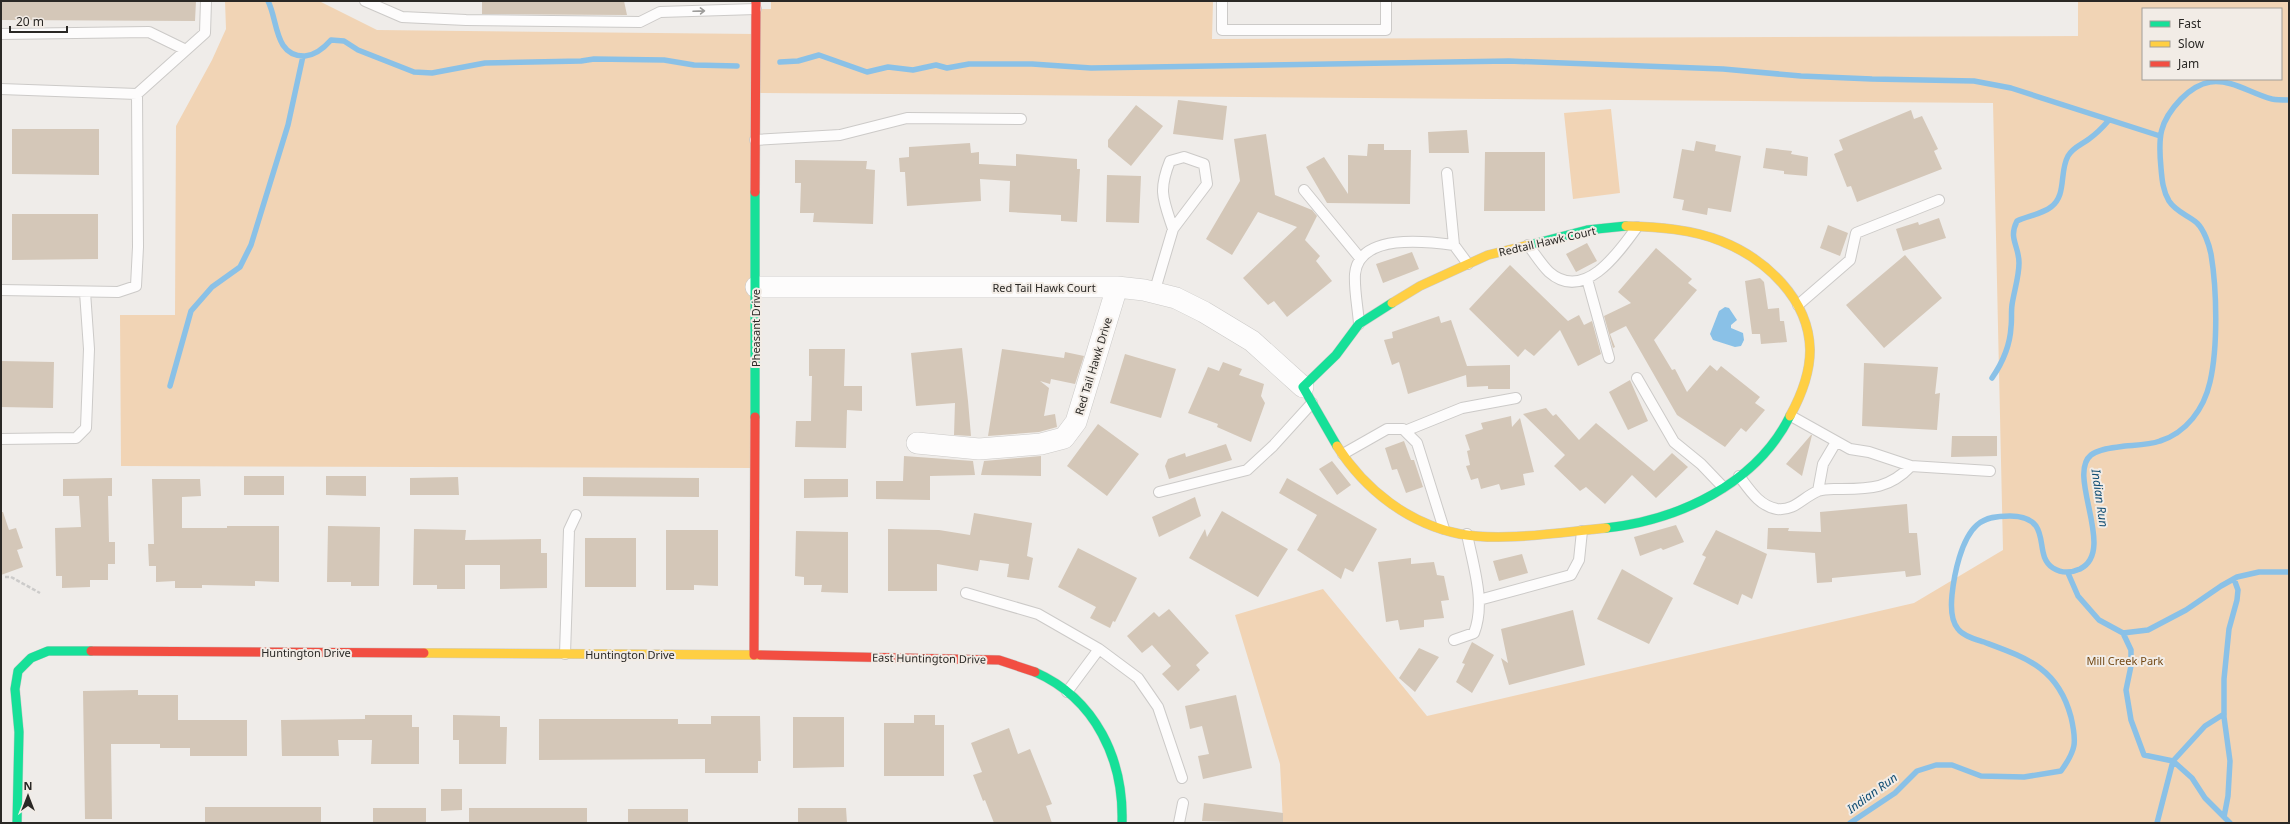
<svg xmlns="http://www.w3.org/2000/svg" width="2290" height="824" viewBox="0 0 2290 824" font-family="'Noto Sans',sans-serif">
	<style>
		.green { fill: #f1d4b5; fill-rule: evenodd }
		.water { fill: #8ac1e7 }
		.lines { fill: none; stroke-linecap: round; stroke-linejoin: round }
		.stream { stroke: #8ac1e7; stroke-width: 5.5 }
		.building { fill: #d4c7b8 }
		.lane-casing { stroke: #cccac8; stroke-width: 12 }
		.street-casing { stroke: #cccac8; stroke-width: 22 }
		.fast-casing { stroke: #cccac8; stroke-width: 10 }
		.slow-casing { stroke: #cccac8; stroke-width: 10 }
		.jam-casing { stroke: #cccac8; stroke-width: 10 }
		.path { stroke: #cccbca; stroke-width: 2.5; stroke-dasharray: 4 2; stroke-linecap: butt }
		.lane { stroke: #fdfcfc; stroke-width: 10 }
		.street { stroke: #fdfcfc; stroke-width: 21 }
		.fast { stroke: #16e098; stroke-width: 9 }
		.slow { stroke: #ffcf43; stroke-width: 9 }
		.jam { stroke: #f24e42; stroke-width: 9 }
		.oneway { stroke: #9e9d9b }
		.labels { text-anchor: middle; dominant-baseline: central; stroke-width: 4; stroke-linejoin: round; paint-order: stroke }
		.street-label { font-size: 11px; fill: #2a2825; stroke: #f2ece6 }
		.park-label { font-size: 11px; fill: #744a16; stroke: #f2ece6 }
		.water-label { font-size: 12px; font-style: italic; fill: #104d73; stroke: #f2ece6 }
	</style>
	<rect width="100%" height="100%" fill="#efece9"/>
	<path class="green" d="M225 1H319L377 30 755 34 756 9H771V1H1213L1212 39 2078 36V1H2289V823H1283L1280 764 1235 615 1323 589 1427 716 1914 603 2003 550 1993 103 756 93 755 468 121 466 120 315H175L176 126 212 60 226 29ZM2143 9H2281V79H2143Z
		M1611 109 1620 193 1573 199 1564 113Z"/>
	<path class="water" d="M1725 307 1729 308 1737 320 1731 325V328L1743 333 1744 340 1741 346 1735 347 1713 340 1710 334 1719 311Z"/>
	<g class="lines">
		<path class="stream" d="M268 1C278 20 274 57 305 56 316 55 324 48 331 40L344 41 358 50 414 72 432 73 485 63 581 61 594 59 664 60 694 65 737 66
			M780 62 798 61 819 55 867 72 888 67 913 70 936 65 947 68 969 64H1032L1091 68 1509 61 1723 69 1801 76 1872 79 1974 81 2011 88 2160 136
			M1992 378C2003 362 2010 346 2011 327 2012 320 2011 312 2012 305 2014 291 2019 277 2019 263 2019 245 2008 239 2017 221 2028 216 2042 214 2051 207 2067 195 2059 172 2068 156 2073 147 2081 145 2089 139 2096 134 2103 127 2109 120
			M170 386 191 311 212 287 240 267 251 245 288 125 303 56
			M2068 573 2078 596 2099 620 2123 633 2148 630 2186 610 2221 586 2237 577 2259 572H2289
			M2123 633 2131 650V666L2126 690 2131 720 2144 755 2173 761 2192 778 2205 798 2230 823
			M2224 817 2228 796 2230 761 2224 717V679L2229 629 2237 600 2238 590 2234 579
			M1850 823 1895 793 1917 771 1936 765H1952L1981 776 2024 777 2061 771C2076 750 2077 743 2071 717 2058 668 2027 658 1984 642 1975 639 1963 636 1958 629 1951 621 1951 605 1952 595 1954 575 1961 539 1977 525 1986 517 1998 516 2010 516 2019 516 2030 518 2036 526 2045 539 2038 558 2053 568 2061 573 2071 573 2080 569 2117 551 2066 475 2091 455 2100 448 2115 448 2125 446 2136 445 2149 445 2160 441 2186 433 2204 409 2210 382 2218 347 2217 290 2211 254 2209 244 2204 230 2197 223 2188 215 2176 212 2169 201 2163 191 2162 180 2161 168 2158 137 2159 122 2181 99 2189 91 2198 84 2210 82 2233 79 2251 94 2272 99 2277 100 2283 100 2289 100
			M2157 823 2173 761 2205 726 2224 714"/>
	</g>
	<path class="building" d="M1 1H196L195 21 1 20Z
		M482 1H624L627 15 482 14Z
		M1178 100 1227 106 1223 140 1173 134Z
		M1136 105 1163 126 1131 166 1108 147V140Z
		M1911 110 1914 119 1922 116 1938 149 1934 151 1942 169 1857 202 1851 186 1847 187 1834 154 1843 150 1839 140Z
		M12 129H99V175L12 174Z
		M1467 130 1469 153H1429L1428 132Z
		M1266 134 1275 195 1312 210 1317 216 1305 240 1320 256 1316 261 1332 281 1287 317 1274 301 1268 305 1243 278 1297 227 1258 212 1232 255 1206 239 1240 181 1234 139Z
		M1696 141 1716 145 1715 151 1741 156 1731 212 1708 208 1707 215 1682 210 1684 200 1673 198 1682 149 1694 151Z
		M970 143 971 153 979 152V164L1016 166V154L1077 159V169H1080L1077 222 1061 221V215L1009 212 1010 181 980 179 981 201 907 206 905 172H900L899 158 909 157V147Z
		M1368 144H1384V150H1411L1410 204 1327 203 1306 167 1324 157 1348 194V155L1367 156Z
		M1766 148 1792 151 1791 154 1808 157 1807 176 1784 174V171L1763 168Z
		M1485 152H1545V211H1484Z
		M795 160 867 161 866 169 875 170 873 224 813 222 814 213H800L801 183H795Z
		M1107 175 1141 176 1139 223 1106 222Z
		M12 214H98V259L12 260Z
		M1939 218 1946 238 1903 251 1896 229 1918 222 1919 225Z
		M1828 225 1848 233 1840 256 1820 248Z
		M1587 243 1597 261 1576 272 1566 254Z
		M1656 248 1692 279 1688 283 1697 290 1654 340 1672 370 1675 369 1687 392 1710 365 1717 371 1721 366 1760 397 1755 403 1765 410 1746 432 1741 428 1725 447 1677 415 1626 326 1610 334 1615 347 1613 348 1604 316 1631 303 1618 292Z
		M1412 252 1419 269 1383 283 1376 264Z
		M1905 255 1942 298 1884 348 1846 305Z
		M1510 265 1568 321 1579 315 1584 325 1592 321 1601 354 1578 366 1560 330 1534 356 1525 349 1518 357 1469 309Z
		M1760 278 1764 282 1768 309 1779 308 1780 321H1784L1787 342 1761 344 1760 334H1752L1745 281Z
		M1439 316 1441 323 1451 320 1467 366 1510 365V389H1488V386L1467 387 1466 375 1408 394 1399 362 1392 365 1384 340 1393 338 1392 332Z
		M962 348 968 401 971 436 954 435 955 403 916 406 911 353Z
		M809 349H845L844 386H862V411L847 410 846 448 795 447 796 421H811L812 376H809Z
		M1002 349 1064 358 1065 352 1084 356 1075 384 1051 379 1050 384 1040 381 1049 388 1044 416 1055 414 1057 427 1039 432 988 436Z
		M1125 354 1176 369 1161 418 1110 403Z
		M1 361 54 362 53 408 1 407Z
		M1223 362 1242 369 1239 375 1264 384 1261 396 1265 403 1251 442 1217 427 1218 424 1188 413 1208 367 1219 371Z
		M1864 363 1938 367 1935 394 1940 393 1937 430 1862 426Z
		M1630 380 1648 421 1628 430 1609 392Z
		M1546 408 1553 416 1556 414 1579 440 1596 423 1654 471 1672 453 1688 467 1656 498 1632 475 1605 504 1586 487 1580 491 1554 466 1565 455 1523 414Z
		M1511 416 1512 427 1520 418 1534 472 1523 474 1525 485 1501 490 1499 484 1481 489 1478 478 1471 480 1466 466 1470 465 1467 451 1470 450 1465 435 1483 429 1481 423Z
		M1098 424 1139 454 1107 496 1067 466Z
		M1811 435H1812L1802 476 1786 464Z
		M1952 436H1997V456L1951 457Z
		M1404 441 1411 460H1414L1423 487 1406 493 1397 469 1392 470 1385 448Z
		M1226 444 1232 460 1169 479 1165 466 1168 459 1185 453 1186 457Z
		M904 456 973 461 975 475 930 476V500L876 499V481H903Z
		M1041 456V476L981 475 984 461Z
		M1332 461 1351 485 1337 495 1319 469Z
		M244 476H284V495H244Z
		M326 476H366V496L326 495Z
		M458 477 459 495H410V478Z
		M583 477 699 478V497L583 496Z
		M112 478V496H108L109 542H115V564H108V580H90V587L62 588V576H56L55 528 81 527 79 496H63V479Z
		M1287 478 1377 529 1353 572 1345 568 1341 579 1297 550 1317 515 1279 493Z
		M152 479H200L201 496 182 497V528H227V526H279V582L255 581V586L202 585V588H175V581L156 582V566H149L148 544H154Z
		M804 479H848V497L804 498Z
		M1195 497 1201 516 1159 537 1152 517Z
		M1907 504 1909 533H1917L1921 575 1906 577 1905 571 1832 578V582L1817 583 1815 553 1767 549 1768 528H1789L1788 531 1821 532 1820 512Z
		M1222 511 1288 549 1258 597 1189 558 1205 529 1207 537Z
		M1 512H3L9 530 16 528 23 548 17 550 23 567 1 575Z
		M974 513 1032 523 1027 556 1033 558 1029 580 1007 577 1009 564 980 560 978 571 937 564V591H888V529L939 530 970 535Z
		M1676 525 1684 542 1663 550 1661 548 1640 556 1634 537Z
		M328 526 380 527 379 586H351V582H327Z
		M414 529 466 530 465 540 541 539V553H547V588L500 589V565H465V589H437V585H413Z
		M666 530H718V586L694 585V590H666Z
		M1716 530 1767 554 1752 599 1742 594 1738 605 1693 584 1706 557 1702 555Z
		M796 531 848 532V593L821 592 822 585H804V577L795 576Z
		M585 538H636V587H585Z
		M1078 548 1137 578 1115 622 1113 621 1110 628 1090 618 1096 607 1058 587Z
		M1522 554 1528 573 1499 581 1493 561Z
		M1411 558V564L1434 562 1437 575 1444 576 1449 600 1441 601 1444 618 1424 620V627L1400 630 1398 620 1386 622 1378 562Z
		M1622 569 1673 598 1649 644 1597 619Z
		M1169 609 1209 653 1196 665 1200 670 1178 691 1162 674 1171 666 1152 645 1142 653 1127 636 1154 612 1159 617Z
		M1573 610 1585 665 1509 685 1501 658 1508 663 1501 629Z
		M1472 642 1494 655 1472 693 1456 682 1465 664 1462 663Z
		M1419 648 1439 657 1415 692 1399 678Z
		M138 690V695H178V720H247V756H190V748H160V744H111L112 819H85L83 691Z
		M1236 695 1252 768 1203 779 1198 756 1209 754 1202 726 1190 729 1185 706Z
		M365 715H412V727H419V764H371L372 740H338L339 756H282L281 720 365 719Z
		M453 715 500 716V727H507L506 764H459V740H453Z
		M914 715H935V725H944V776H884V723H914Z
		M711 716H760L761 761H758V773H705V759L539 760V719H678V724H711Z
		M793 717H844V767L793 768Z
		M1009 728 1018 754 1030 749 1052 804 1046 806 1052 823H994L985 800 983 801 973 775 982 772 971 743Z
		M441 789H462V810L441 811Z
		M1204 803 1283 813V823L1202 821Z
		M205 807H321V823H205Z
		M373 808H426V823H373Z
		M469 808H587V823H469Z
		M798 808H846L847 823H798Z
		M628 809H688V823H628Z"/>
	<g class="lines">
		<defs>
			<path id="lane" d="M365 1 402 17 466 20 640 22 660 12 756 9
				M1222 1V30H1386V1
				M1 34 149 32 186 50
				M1 89 137 94 205 33 206 1
				M755 140 840 135 907 118 1021 119
				M1447 173 1454 245
				M1304 190 1360 258
				M1528 245C1535 254 1541 264 1549 272 1584 303 1619 252 1637 227
				M1587 279 1609 358
				M1 290 118 292 136 286 138 247 137 94
				M1154 293 1173 229 1207 184 1204 164 1184 157 1170 161C1158 191 1163 199 1173 229
				M1798 305 1850 260 1856 233 1939 200
				M1359 324C1358 308 1354 290 1355 274 1359 233 1426 241 1454 245L1468 264
				M1637 378 1674 442 1701 464 1723 487
				M1791 416 1850 449 1869 452 1911 466
				M1405 431 1462 408 1516 398
				M1 439 76 438 86 428 89 349 85 292
				M1343 454 1387 429H1403L1417 443 1444 529
				M1739 476C1749 489 1759 506 1777 509 1795 511 1803 497 1818 491 1825 488 1834 489 1842 489 1871 489 1890 488 1911 466L1990 471
				M1818 491 1823 464 1836 442
				M1159 492 1247 470 1273 446 1312 403
				M966 593 1038 614 1099 649 1138 678 1158 707 1182 778
				M1479 600 1571 575 1579 560 1582 531
				M1454 640 1474 633C1486 602 1473 566 1467 534
				M565 654 569 530 576 515
				M1067 692 1099 649
				M1179 823 1183 803"/>
			<path id="street" d="M756 287H1117L1144 290 1176 298 1204 312 1252 341 1303 387
				M917 443 979 449 1041 444 1064 438 1076 422 1117 287"/>
			<path id="fast" d="M1529 245 1587 230 1626 226
				M755 417V192
				M1337 446 1303 387 1336 355 1359 324 1392 303
				M1606 528C1679 520 1756 484 1790 416
				M1035 672C1096 699 1124 760 1122 823
				M17 823 19 732 15 689 18 671 31 658 48 651H91"/>
			<path id="slow" d="M1626 226C1658 227 1691 229 1721 241 1766 259 1809 299 1810 350 1810 373 1801 396 1790 416
				M1392 303 1420 286 1488 255 1529 245
				M1337 446C1365 490 1409 524 1460 534 1503 542 1562 532 1606 528
				M424 653 760 655"/>
			<path id="jam" d="M755 192 756 1
				M91 651 424 653
				M754 655 755 417
				M760 655 999 660 1035 672"/>
		</defs>
		<use href="#lane" class="lane-casing"/>
		<use href="#street" class="street-casing"/>
		<use href="#fast" class="fast-casing"/>
		<use href="#slow" class="slow-casing"/>
		<use href="#jam" class="jam-casing"/>
		<path class="path" d="M5 577H11L40 593"/>
		<use href="#lane" class="lane"/>
		<use href="#street" class="street"/>
		<use href="#fast" class="fast"/>
		<use href="#slow" class="slow"/>
		<use href="#jam" class="jam"/>
	</g>
	<defs><path id="oneway-shaft" d="M-6 0H5M1.5-3L5.5 0L1.5 3" fill="none" stroke-width="1.6" stroke-linecap="round" stroke-linejoin="round"/></defs>
	<use class="oneway" href="#oneway-shaft" transform="translate(699 11) rotate(-2)"/>
	<g class="labels">
		<g class="street-label">
			<text transform="translate(1547 241) rotate(-13)">Redtail Hawk Court</text>
			<text x="1044" y="287">Red Tail Hawk Court</text>
			<text transform="translate(755 328) rotate(-90)">Pheasant Drive</text>
			<text transform="translate(1093 366) rotate(-73)">Red Tail Hawk Drive</text>
			<text x="306" y="652">Huntington Drive</text>
			<text x="630" y="654">Huntington Drive</text>
			<text transform="translate(929 658) rotate(1)">East Huntington Drive</text>
		</g>
		<g class="park-label">
			<text x="2125" y="660">Mill Creek Park</text>
		</g>
		<g class="water-label">
			<text transform="translate(2100 498) rotate(82)">Indian Run</text>
			<text transform="translate(1872 793) rotate(-36)">Indian Run</text>
		</g>
	</g>
	<rect width="2290" height="824" fill="none" stroke="#2a2825" stroke-width="4"/>
	<rect x="2142" y="8" width="140" height="72" fill="#f2ece6" stroke="#a29e99"/>
	<rect x="2150" y="21" width="20" height="6" fill="#16e098" stroke="#a29e99"/>
	<text x="2178" y="28" font-size="12" fill="#2a2825">Fast</text>
	<rect x="2150" y="41" width="20" height="6" fill="#ffcf43" stroke="#a29e99"/>
	<text x="2178" y="48" font-size="12" fill="#2a2825">Slow</text>
	<rect x="2150" y="61" width="20" height="6" fill="#f24e42" stroke="#a29e99"/>
	<text x="2178" y="68" font-size="12" fill="#2a2825">Jam</text>
	<g transform="translate(28 796)" stroke="#f2ece6" stroke-width="3" paint-order="stroke">
	<path d="M0-3L7 15L0 10L-7 15Z" fill="#2a2825"/>
	<text y="-6" font-size="11" font-weight="bold" text-anchor="middle" fill="#2a2825">N</text>
	</g>
	<path d="M10 26v6h57v-6" fill="none" stroke="#2a2825" stroke-width="2"/>
	<text x="16" y="26" font-size="12" fill="#2a2825" stroke="#f2ece6" stroke-width="3" paint-order="stroke">20 m</text>
</svg>
